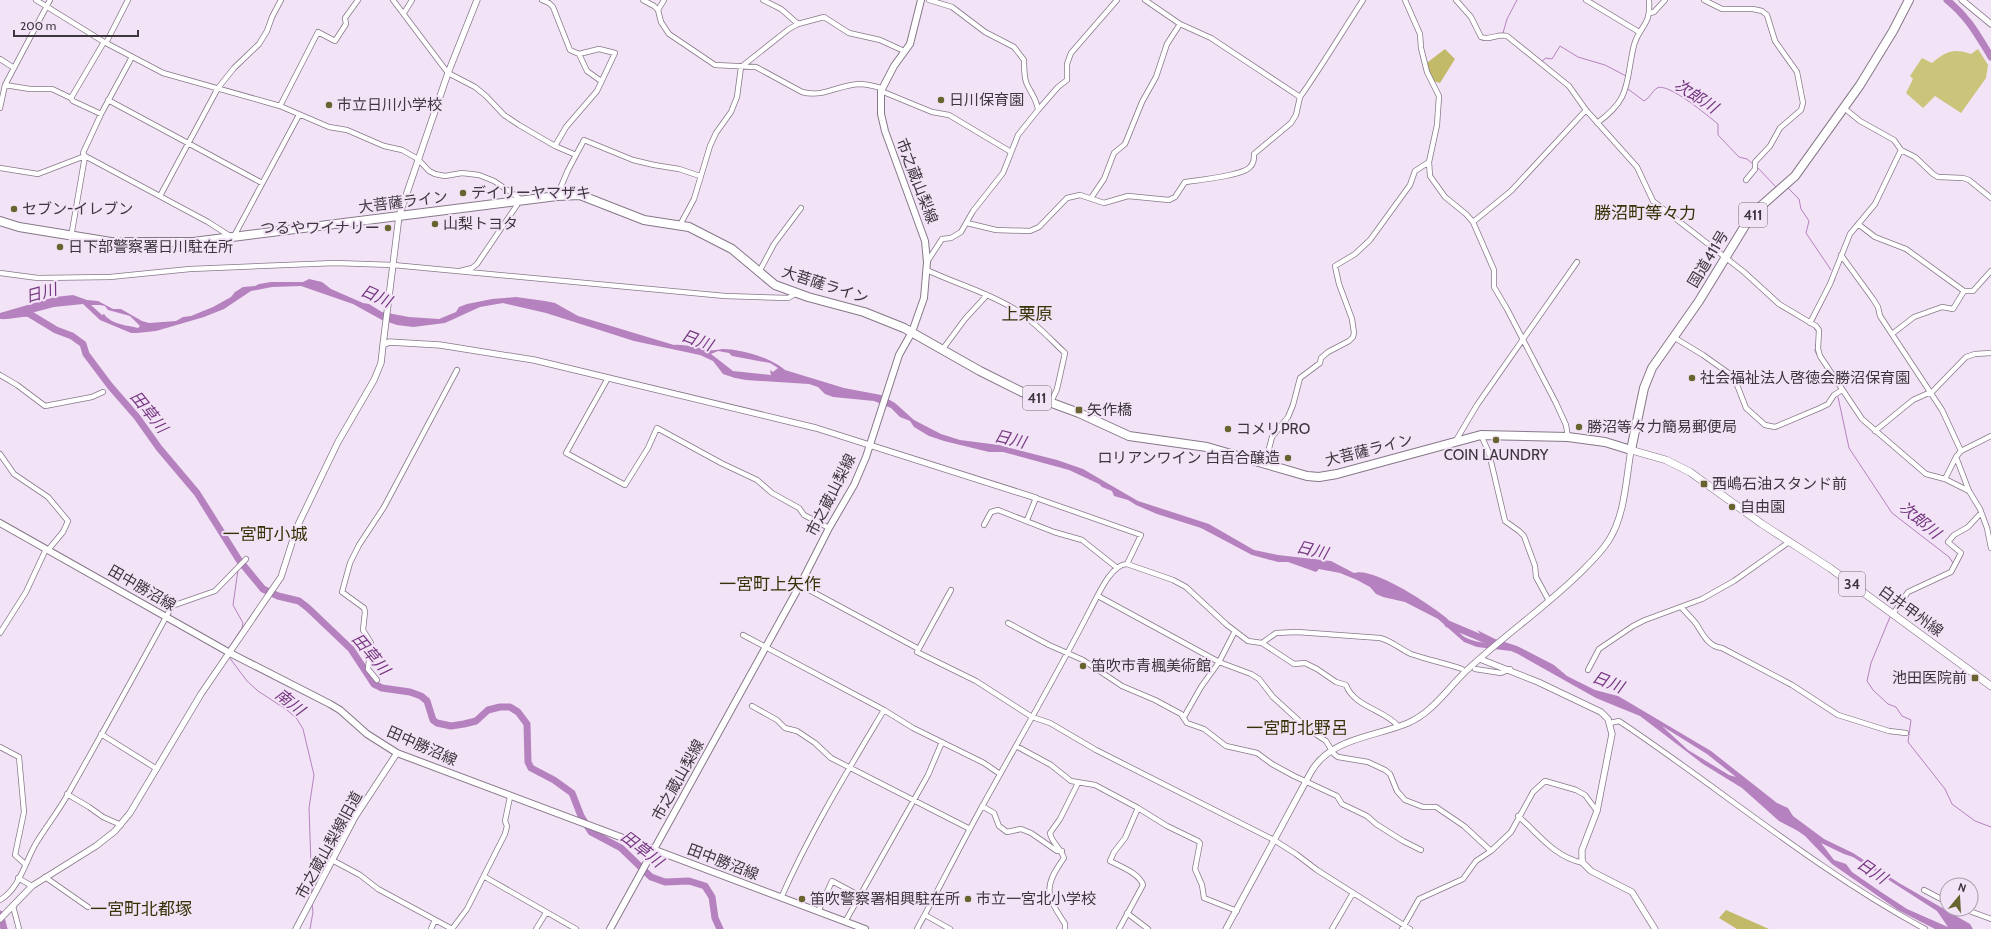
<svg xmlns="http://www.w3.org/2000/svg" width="1991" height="929" viewBox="0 0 1991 929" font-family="Cabin,'Noto Sans JP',sans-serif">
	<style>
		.green { fill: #cbc47b }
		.forest { fill: #c2ba69 }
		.water { fill: #b582bf; fill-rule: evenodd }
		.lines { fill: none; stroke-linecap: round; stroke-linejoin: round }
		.stream { stroke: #b582bf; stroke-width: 1 }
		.river { stroke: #b582bf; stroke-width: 7 }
		.minor-casing { stroke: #867889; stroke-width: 6 }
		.tertiary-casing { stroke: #867889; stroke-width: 7 }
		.secondary-casing { stroke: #867889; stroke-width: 8 }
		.primary-casing { stroke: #867889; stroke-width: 8 }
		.trunk-casing { stroke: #867889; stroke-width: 10 }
		.minor { stroke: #fff; stroke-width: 4.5 }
		.tertiary { stroke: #fff; stroke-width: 5.5 }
		.secondary { stroke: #fff; stroke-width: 6 }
		.primary { stroke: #fff; stroke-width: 7 }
		.trunk { stroke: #fff; stroke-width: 8 }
		.poi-dot { fill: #68632f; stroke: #f3e3f6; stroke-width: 1.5 }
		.labels { text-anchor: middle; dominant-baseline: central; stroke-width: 4; stroke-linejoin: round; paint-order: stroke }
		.shield { fill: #f3e3f6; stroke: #746a75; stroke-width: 1 }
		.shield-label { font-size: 14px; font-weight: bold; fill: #3d363e }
		.poi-label { font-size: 15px; fill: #3d363e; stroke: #f3e3f6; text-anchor: start }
		.street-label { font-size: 15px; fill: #3d363e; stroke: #f3e3f6 }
		.water-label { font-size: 16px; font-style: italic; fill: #753781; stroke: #f3e3f6 }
		.quarter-label { font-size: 17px; fill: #373308; stroke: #f3e3f6 }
	</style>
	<rect width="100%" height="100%" fill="#f3e3f6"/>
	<path class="green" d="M1978 49 1988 65 1986 78 1961 113 1935 96 1923 108 1906 93 1913 79 1910 76 1922 58 1932 63C1946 51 1954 48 1971 54Z"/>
	<path class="forest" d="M1445 49 1455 59 1440 83 1433 81 1427 67 1428 62Z
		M1726 910 1769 929H1737L1719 918Z"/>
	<path class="water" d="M309 279 322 282 331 289 363 303 369 304 382 312 409 317 439 319 456 312 459 307 467 304 492 299 516 297 545 301 555 303 578 316 674 345C687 344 698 349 711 350 715 351 719 349 723 349 741 349 772 358 785 370L844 388 881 395 895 403 914 420 941 434 960 440 999 445 1057 460 1083 469 1138 501 1209 524 1254 550 1278 555 1331 561 1354 573C1374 567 1427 603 1444 616 1451 621 1456 630 1463 636 1470 641 1481 642 1489 644L1477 630 1495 639 1517 646 1554 665 1567 676 1595 690 1618 696 1630 703 1711 751 1777 803 1788 808 1793 816 1824 839 1853 853 1899 883 1970 924 1973 929H1935L1898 910 1832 864 1805 836 1798 831 1779 821 1742 788 1703 764 1640 716 1596 698 1518 654 1511 651 1477 647 1464 642 1438 619 1405 602 1383 597 1376 594 1370 587 1357 580 1340 573 1319 569 1316 572 1288 562H1278L1252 555 1201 528 1157 514 1136 505 1128 500 1114 496 1112 491 1102 487 1099 484 1069 470 1003 452H989L944 441 929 436 914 427 910 421 900 417 891 408 874 401 833 397 825 394 818 387 809 384 746 380 735 378 723 374 713 361 700 355 634 341 546 313 503 303 480 307 445 323 413 327 397 325 382 320 353 304 301 286 272 287 251 291 224 309 204 317 156 331 137 333H131L100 320 83 304 54 307 31 313 34 317C24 315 12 320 0 319V313L55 297 73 295 87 300 98 301 113 309H121L142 321 149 323 176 321 183 317 191 316 213 307 231 297 235 292 243 287 255 286 259 284 271 282H303ZM91 305H100L105 306 108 310 130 316 140 326 138 328C127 325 112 325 104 314L102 315ZM718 351 729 353 732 356 770 363 778 368 773 372 770 370 771 375 733 371 711 354ZM1662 726 1707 754 1736 777 1729 775 1688 750ZM1821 843 1844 854 1853 857 1937 911 1948 927 1907 909 1881 892 1852 872 1846 864 1834 860Z"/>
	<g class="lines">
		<path class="stream" d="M1505 34 1503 33 1507 19 1517 0
			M1542 61 1546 58 1552 59 1560 46 1578 57 1605 65 1626 76
			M1628 89 1644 101C1650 98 1652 91 1657 88 1668 82 1708 116 1718 124V135L1739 157 1747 159 1754 165
			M1758 168 1776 187
			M1786 189 1788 188 1799 199 1801 209 1809 221 1806 233 1831 270
			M1832 284 1835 279
			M1814 321 1828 293
			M1814 328 1817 332
			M1816 344 1815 351 1817 355
			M1824 366 1838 387
			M1838 397 1849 448 1892 513 1949 557 1953 563
			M238 565 239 560
			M1890 617 1871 663 1867 681 1873 690 1888 704 1896 707 1902 716 1911 720 1908 742 1945 789 1952 804 1975 821 1991 827
			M228 649 242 628 243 623 233 605 238 570
			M229 657 247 681 258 691 287 710 297 719 303 729 314 775 309 808 312 893
			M310 929 313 912 312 904"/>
		<path class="river" d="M1947 0C1968 17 1977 34 1991 57
			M28 313 56 330 72 336 83 344 86 354 110 386 137 417 159 448 197 493 239 560 263 589 278 596 299 601 308 608 351 649 374 684 382 688 410 692 421 696 427 701 433 720 437 723 451 726 464 724 476 721 488 710 500 707H510L518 712 527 724 528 762 531 768 554 780 572 793 581 816 591 832 621 848 651 877 665 882 689 881 705 886 712 897 715 918 720 929
			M1448 624 1493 643
			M0 914 4 929"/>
		<defs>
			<path id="minor" d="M36 0 104 42
				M393 0 448 73 475 87 486 96 504 115 519 125 555 146 576 155
				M542 0 549 3 553 7 570 50 579 54 599 49 615 53 597 91 566 127 555 146
				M643 0 654 6 658 10 661 22 669 34 715 65 756 67 802 92C823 98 838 85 859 84 866 84 874 86 881 88
				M763 0 781 9 798 24
				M1145 0 1180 24 1211 38 1300 97C1322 66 1342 32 1363 0
				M1405 0 1420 34 1421 48 1427 72 1439 96 1437 125 1429 162 1430 176 1445 197 1466 214 1473 222 1494 270V287L1507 309 1556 403 1566 425 1568 437
				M1456 0 1471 17 1481 37C1490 41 1497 33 1507 36L1569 86 1586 110 1637 167 1653 201 1744 272 1779 304 1816 326 1819 330 1818 349 1820 356 1862 419 1926 474 1945 479 1969 491
				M1586 0 1639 32
				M1704 0 1722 9H1753L1762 11 1767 15 1775 41 1797 72 1803 103 1801 110 1780 128 1770 146 1755 162V169L1746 180
				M658 10 664 0
				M404 13 412 0
				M1650 13 1654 12 1665 0
				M106 43 163 73 280 106 329 127 347 130 384 146 402 150 418 159 429 171 435 174 445 176 462 173 479 175 494 181 522 200
				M579 54 587 71 601 81
				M0 59 14 68
				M5 85 30 89H52L71 98 73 101 101 114
				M881 91 932 112 949 115 1011 152
				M71 98 104 42 106 43 128 0
				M108 100 262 183
				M280 106 318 32 335 41 346 24 345 18 358 0
				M0 108 5 85 50 0
				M1844 108 1860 121 1894 140 1901 150 1915 157 1933 174 1938 177 1963 178 1969 180 1991 198
				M1038 110 1058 87 1067 80V64L1071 53 1117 0
				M1597 123C1632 98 1625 83 1634 45 1640 24 1651 27 1649 0
				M0 168 38 174 85 156 208 222 233 238 299 115
				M160 196 218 88 234 68 259 44 267 31 272 17 281 0
				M557 196 568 170 584 140 633 160 654 165 679 169 700 176
				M1091 198 1104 179 1114 153 1125 144 1142 102 1156 77 1167 44 1180 24
				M1473 222 1511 191 1586 110
				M967 223 996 230 1030 231 1039 227 1067 198 1080 195 1104 203 1128 196 1169 200 1175 197 1185 182C1199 180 1240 176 1249 168 1254 164 1254 159 1254 154L1291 123 1296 115 1300 97
				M1858 224 1875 237 1906 249 1964 291
				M680 225 694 199 710 146 716 133 731 112 737 97 741 67 789 29 798 24 824 17 849 33 880 40 904 51
				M71 237 85 156 83 153 101 114 132 57
				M1841 255 1873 299 1878 307 1880 316 1942 410 1961 451
				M927 262 942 239 951 238 961 232 973 211 1003 173 1018 135 1038 110C1037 99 1030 92 1026 82 1024 75 1024 67 1024 60L1014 47 985 32 952 7 929 0
				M927 270C956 284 988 292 1016 310 1034 321 1049 338 1065 353L1057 389 1051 402
				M460 271 472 268 477 264 517 205 518 201
				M759 272 774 244 801 208
				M0 273 38 278 110 277 190 269 335 263 393 265 725 296 788 298 797 293
				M1810 323 1830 284 1850 234 1875 204 1901 150
				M1892 334 1914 317 1942 307 1953 309 1964 291H1973L1991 271
				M1675 338 1703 355 1734 377 1746 408 1765 425 1775 427 1820 408 1828 404 1834 395 1842 390
				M942 350 965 319 987 295
				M0 375 17 385 45 406 92 397 103 392
				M608 378 566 453 625 485 648 448 657 428 721 463 757 480 772 493 799 508 804 515 829 528
				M1875 431 1913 400 1933 391 1966 357 1975 354 1991 353
				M1481 435 1489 453 1505 521 1519 531 1524 536 1535 566 1536 577 1549 601
				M1455 442 1477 405 1577 262
				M0 454 14 474 48 497 68 521 63 532 48 550
				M1956 457 1969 491 1980 509 1987 528 1991 548
				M1265 464 1272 437 1288 417 1293 405 1300 378 1320 363 1321 358 1328 352 1349 341 1353 337 1354 333 1352 319 1339 284 1335 266 1355 254 1370 240 1410 185 1415 171 1429 162
				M1945 479 1956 457 1961 451 1991 436
				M1027 520 1036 498 1141 535 1127 564
				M984 525 991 512 998 510 1054 532 1082 540 1116 567
				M800 585 917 648
				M951 590 917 652 976 681 1032 717 1050 723 1096 750 1274 840 1296 854 1317 870 1410 929
				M1098 596 1219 662 1251 674 1259 679 1273 697 1308 729 1326 741 1334 754 1338 757 1368 762 1385 770 1390 774 1397 791 1405 800 1423 807H1436L1464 826 1491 851
				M1682 608C1687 614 1693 619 1697 625 1703 635 1709 647 1722 648L1792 685 1838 715 1889 731 1906 733
				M1893 614 1908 592 1951 572 1961 553 1948 542 1954 535 1968 527 1981 513
				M1008 623 1049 645 1083 660 1122 686 1155 700 1181 714 1187 723 1204 729 1226 746 1257 753 1272 764 1294 776 1337 796 1342 804 1367 816 1376 824 1403 841 1421 850
				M0 633 26 592 46 549
				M743 635 884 710 913 728 984 763 1000 774
				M1262 643 1276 633 1297 632 1380 638C1392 641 1400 649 1411 654 1428 660 1445 663 1462 669
				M1475 669 1501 673 1510 669
				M1588 670 1599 649 1633 626 1645 620 1702 599 1734 581 1789 542
				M377 680 368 669 371 643 363 630 365 612 364 608 342 592 350 563 359 545 384 507 457 370
				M752 706 777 720 785 728 797 731 815 743 831 758 970 829
				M1184 717 1201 687 1219 662 1235 631
				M1610 723 1619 721C1721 789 1816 870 1925 929
				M101 734 157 769
				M1016 746 1051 765 1071 781 1095 785 1138 808 1167 826 1198 841 1200 843 1195 869 1202 885 1204 898 1237 911
				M0 747 19 757 24 812 15 855 25 864
				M67 794 89 807 103 817 121 825
				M982 806 994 813 999 826 1007 832 1021 829 1031 833 1057 851H1062
				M1518 816C1540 835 1553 856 1583 863
				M332 860 360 875 378 889 452 929
				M45 877 88 907
				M485 877 576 929
				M18 878 32 886
				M1924 890 1947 902
				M781 898C810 832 847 772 884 710
				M0 900C19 889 25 863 35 845 45 828 58 812 68 794 103 732 138 669 172 606L215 591 246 559
				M13 906 19 929
				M1964 909 1991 919
				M818 912 832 881 860 896
				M1127 913 1148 929
				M925 915 950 929
				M845 922 928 775 942 742
				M431 929 435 920
				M452 929 467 909 505 834 507 826 505 821 510 797
				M536 929 546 913
				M917 929C940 887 961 844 984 803 1019 740 1055 678 1088 614 1096 600 1110 564 1127 564L1173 580 1186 587 1227 625 1248 641 1262 643 1294 664 1305 663 1317 669 1336 682 1346 685C1354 707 1385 710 1398 726
				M1065 929V924C1046 895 1043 887 1064 858 1061 848 1051 842 1050 833L1060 819 1078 783
				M1119 929 1143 885C1139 873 1121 867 1110 861L1114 852 1125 838 1138 808
				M1332 929 1353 893
				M1402 929 1419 899 1463 879 1476 861 1491 851 1511 832 1533 792 1545 781 1576 790 1585 795 1597 811"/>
			<path id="tertiary" d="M1962 0 1991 24
				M383 345 399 216 448 73 477 0
				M1480 659 1538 682 1601 712 1608 719 1612 734 1597 811 1582 850V859L1583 863 1591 871 1632 892 1655 929
				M0 919 32 886 96 846 115 831 130 813 201 694 281 577 297 527 338 442 374 380 381 363 383 345 389 342 440 345 534 360 816 428 1036 498
				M296 929 355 817 397 753
				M1226 929 1311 772C1330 738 1375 737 1408 723 1433 712 1447 689 1466 671 1502 637 1543 609 1579 574 1589 564 1601 553 1609 540 1625 515 1626 479 1631 450"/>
			<path id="secondary" d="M0 523 230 653 330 704 340 710 367 734 397 753 865 929
				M610 929 800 585 829 528 854 485 866 457 899 355 912 332 924 298 927 262 925 241 885 131 881 114V91L894 66 910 44 921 0"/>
			<path id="primary" d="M1631 450 1666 460 1690 472 1762 524 1830 568 1991 686"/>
			<path id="trunk" d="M0 221 19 227 111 242H193L557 196 580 195 644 220 689 227 732 249 775 285 808 297 864 312 904 328 980 371 1022 392 1079 413 1129 436 1207 447 1307 476 1319 477 1337 474 1481 435 1568 437 1605 442 1631 450 1644 388 1652 368 1699 301 1746 224 1761 206 1795 176 1860 85 1893 31 1909 0"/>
		</defs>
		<use href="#minor" class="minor-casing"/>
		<use href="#tertiary" class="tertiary-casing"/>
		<use href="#secondary" class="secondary-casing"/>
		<use href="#primary" class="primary-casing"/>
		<use href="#trunk" class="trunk-casing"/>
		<use href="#minor" class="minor"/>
		<use href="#tertiary" class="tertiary"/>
		<use href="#secondary" class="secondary"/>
		<use href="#primary" class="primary"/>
		<use href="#trunk" class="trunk"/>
	</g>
	<g class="poi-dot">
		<circle cx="941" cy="100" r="4"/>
		<circle cx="329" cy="105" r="4"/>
		<circle cx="463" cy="193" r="4"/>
		<circle cx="14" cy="209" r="4"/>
		<circle cx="435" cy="224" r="4"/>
		<circle cx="388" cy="228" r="4"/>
		<circle cx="60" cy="247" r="4"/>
		<circle cx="1692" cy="378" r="4"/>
		<rect x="1075" y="406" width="8" height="8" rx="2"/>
		<circle cx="1579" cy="427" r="4"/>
		<circle cx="1228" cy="429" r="4"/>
		<circle cx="1496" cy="440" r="4"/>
		<circle cx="1288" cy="458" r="4"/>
		<rect x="1700" y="480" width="8" height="8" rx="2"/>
		<circle cx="1732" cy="507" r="4"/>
		<circle cx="1083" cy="666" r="4"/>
		<rect x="1971" y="674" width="8" height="8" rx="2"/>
		<circle cx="802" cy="899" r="4"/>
		<circle cx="968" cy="899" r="4"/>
	</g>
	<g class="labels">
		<g class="shield">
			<rect x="1739" y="203" width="28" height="24" rx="3"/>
			<rect x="1023" y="386" width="28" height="24" rx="3"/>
			<rect x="1839" y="572" width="26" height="24" rx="3"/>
		</g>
		<g class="shield-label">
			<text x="1753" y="215">411</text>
			<text x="1037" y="398">411</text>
			<text x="1852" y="584">34</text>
		</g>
		<g class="poi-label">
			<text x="949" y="100">日川保育園</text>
			<text x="337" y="105">市立日川小学校</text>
			<text x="471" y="193">デイリーヤマザキ</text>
			<text x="22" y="209">セブン-イレブン</text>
			<text x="443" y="224">山梨トヨタ</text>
			<text x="380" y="228" text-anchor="end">つるやワイナリー</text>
			<text x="68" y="247">日下部警察署日川駐在所</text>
			<text x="1700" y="378">社会福祉法人啓徳会勝沼保育園</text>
			<text x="1087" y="410">矢作橋</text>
			<text x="1587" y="427">勝沼等々力簡易郵便局</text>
			<text x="1236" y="429">コメリPRO</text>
			<text x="1496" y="455" text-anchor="middle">COIN LAUNDRY</text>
			<text x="1280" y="458" text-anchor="end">ロリアンワイン 白百合醸造</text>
			<text x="1712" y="484">西嶋石油スタンド前</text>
			<text x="1740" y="507">自由園</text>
			<text x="1091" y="666">笛吹市青楓美術館</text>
			<text x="1967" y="678" text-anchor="end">池田医院前</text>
			<text x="810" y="899">笛吹警察署相興駐在所</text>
			<text x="976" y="899">市立一宮北小学校</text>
		</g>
		<g class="street-label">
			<text transform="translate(917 181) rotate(69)">市之蔵山梨線</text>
			<text transform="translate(403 202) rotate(-7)">大菩薩ライン</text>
			<text transform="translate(1708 259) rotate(-59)">国道411号</text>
			<text transform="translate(825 285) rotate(18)">大菩薩ライン</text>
			<text transform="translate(1369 450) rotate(-14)">大菩薩ライン</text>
			<text transform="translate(831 495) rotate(-63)">市之蔵山梨線</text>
			<text transform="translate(142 588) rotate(30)">田中勝沼線</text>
			<text transform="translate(1911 611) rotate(36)">白井甲州線</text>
			<text transform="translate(422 746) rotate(24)">田中勝沼線</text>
			<text transform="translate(678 780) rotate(-61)">市之蔵山梨線</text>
			<text transform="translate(329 845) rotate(-61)">市之蔵山梨線旧道</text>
			<text transform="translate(723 862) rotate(21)">田中勝沼線</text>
		</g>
		<g class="water-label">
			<text transform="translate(1696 96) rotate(33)">次郎川</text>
			<text transform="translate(41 293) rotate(-15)">日川</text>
			<text transform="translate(376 296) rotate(24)">日川</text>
			<text transform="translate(697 340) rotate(21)">日川</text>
			<text transform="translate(149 412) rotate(51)">田草川</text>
			<text transform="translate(1010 439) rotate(14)">日川</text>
			<text transform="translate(1920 520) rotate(40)">次郎川</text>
			<text transform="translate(1312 550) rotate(14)">日川</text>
			<text transform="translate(371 654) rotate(50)">田草川</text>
			<text transform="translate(1608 682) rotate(22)">日川</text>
			<text transform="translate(290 702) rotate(39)">南川</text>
			<text transform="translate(642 849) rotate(38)">田草川</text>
			<text transform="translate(1872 871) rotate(34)">日川</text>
		</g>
		<g class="quarter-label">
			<text x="1645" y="213">勝沼町等々力</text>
			<text x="1027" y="314">上栗原</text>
			<text x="265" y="534">一宮町小城</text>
			<text x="770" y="584">一宮町上矢作</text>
			<text x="1297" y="728">一宮町北野呂</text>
			<text x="141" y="909">一宮町北都塚</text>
		</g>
	</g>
	<g transform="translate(1959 897) rotate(18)"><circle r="19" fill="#f3e3f6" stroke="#aa9eac"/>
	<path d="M0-3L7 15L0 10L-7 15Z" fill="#68632f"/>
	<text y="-6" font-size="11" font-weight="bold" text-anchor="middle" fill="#3d363e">N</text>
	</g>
	<path d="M14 30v6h124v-6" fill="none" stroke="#3d363e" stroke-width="2"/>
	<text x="20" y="30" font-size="12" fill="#3d363e" stroke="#f3e3f6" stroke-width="3" paint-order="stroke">200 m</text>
</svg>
